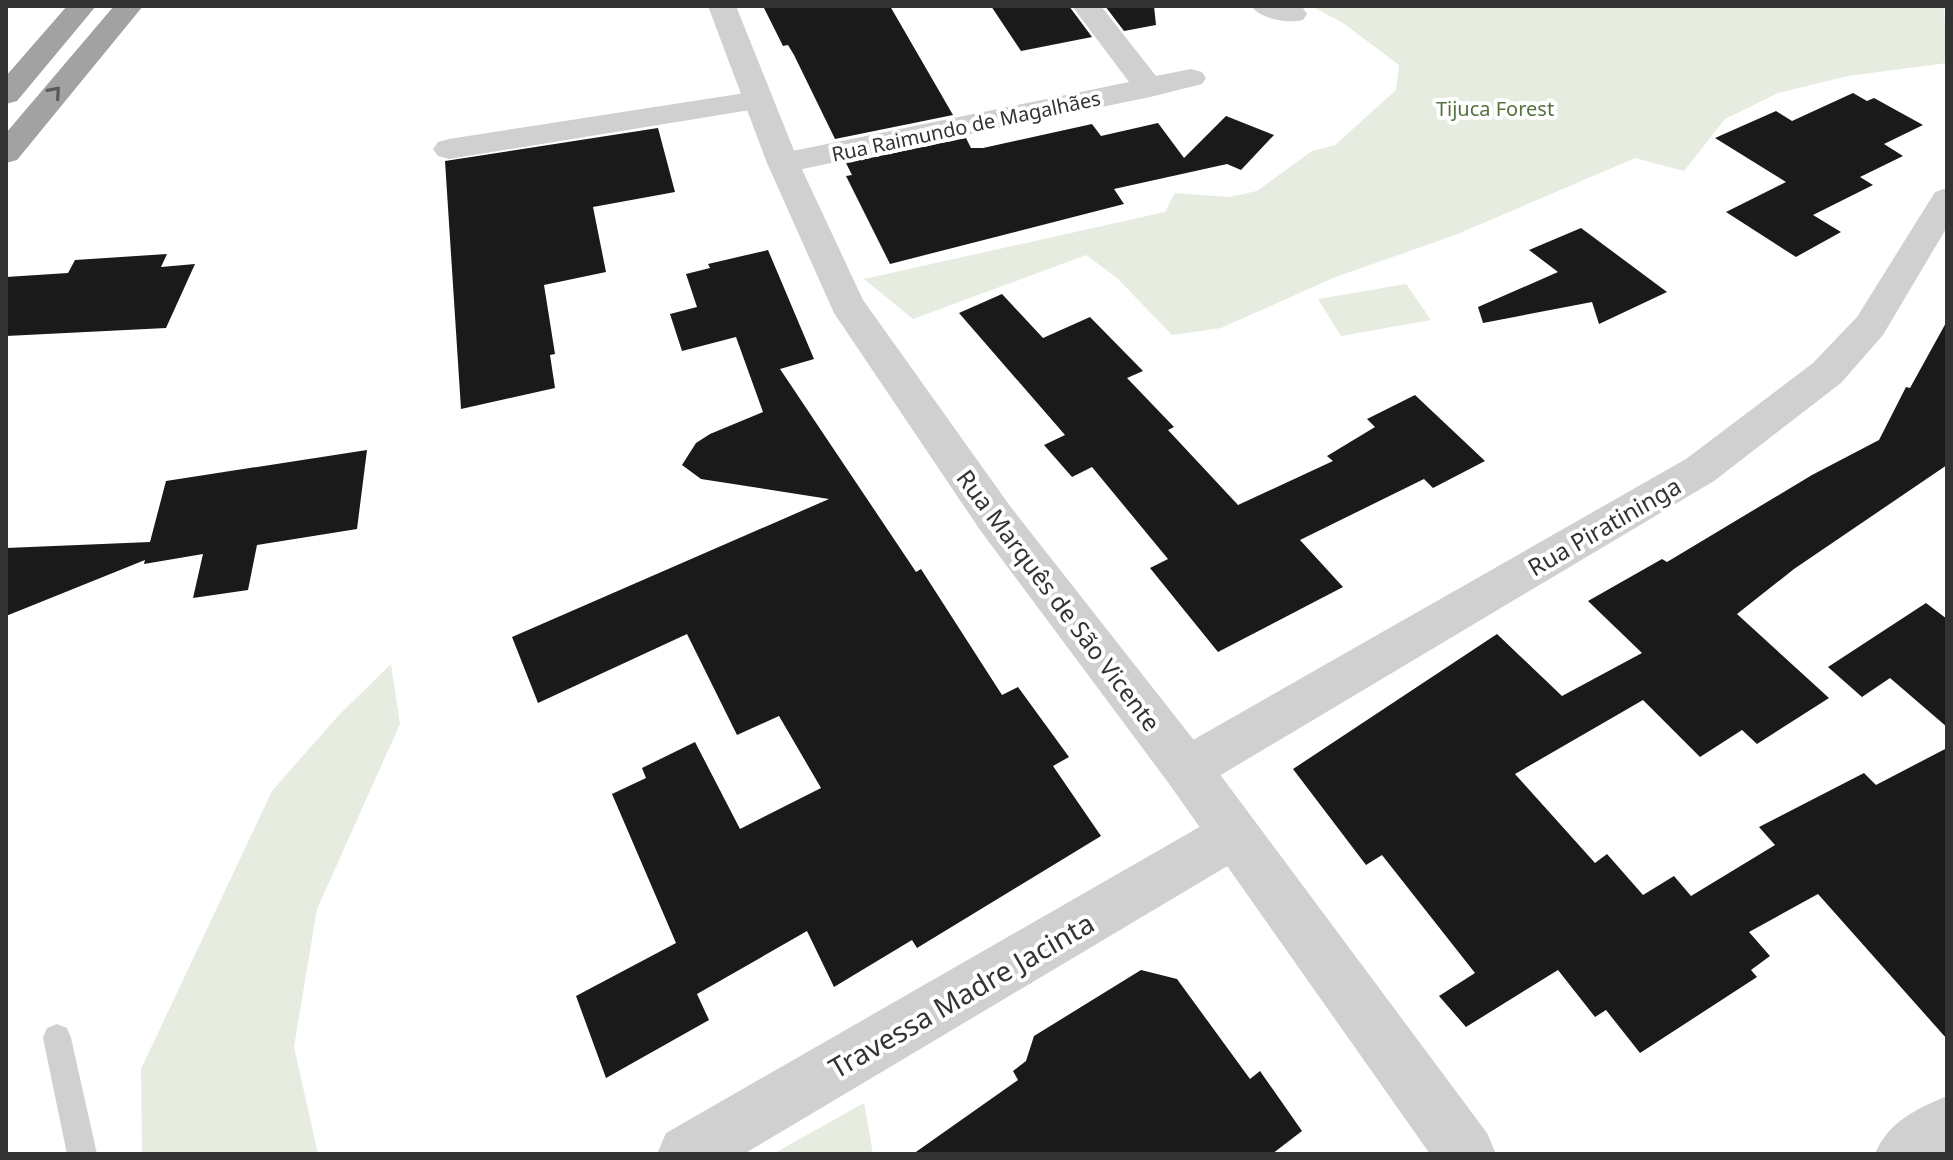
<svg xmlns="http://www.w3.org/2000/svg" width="1953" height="1160" viewBox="0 0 1953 1160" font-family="'Noto Sans',sans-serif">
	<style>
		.green { fill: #e6ecdf }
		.building { fill: #1a1a1a }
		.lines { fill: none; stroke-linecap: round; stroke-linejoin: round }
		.service { fill: #d0d0d0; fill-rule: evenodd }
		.minor { fill: #d0d0d0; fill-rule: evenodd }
		.tertiary { fill: #d0d0d0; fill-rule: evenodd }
		.trunk { fill: #a2a2a2; fill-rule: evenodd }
		.oneway { stroke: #5a5a5a }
		.labels { text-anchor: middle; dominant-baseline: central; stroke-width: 8; stroke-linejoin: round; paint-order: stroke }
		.far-park-label { font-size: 20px; fill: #56703f; stroke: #fff }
		.far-street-label { font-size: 20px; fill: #333; stroke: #fff }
		.street-label { font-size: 24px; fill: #333; stroke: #fff }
		.near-street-label { font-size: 28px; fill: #333; stroke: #fff }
	</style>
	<rect width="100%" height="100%" fill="#fff"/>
	<path class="green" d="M1311 6H1944L1947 63 1848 76 1778 93 1725 119 1684 171 1635 158 1455 235 1333 278 1221 328 1172 335 1117 278 1086 255 913 319 864 279 1165 212 1175 193 1229 197 1257 191 1312 151 1335 145 1396 90 1399 65 1343 23Z
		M1406 284 1431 320 1341 336 1318 299Z
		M391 664 400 724 317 909 294 1047 318 1154H142L141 1069 272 791 339 715Z
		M864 1102 873 1154H773L864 1103Z"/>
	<path class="building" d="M763 6H890L953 115 835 139 794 55 788 45 783 46Z
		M991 6H1069L1092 37 1021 51Z
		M1105 6H1154L1156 25 1124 31Z
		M1853 93 1867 101 1874 98 1923 125 1884 144 1903 156 1860 177 1873 185 1813 215 1841 232 1796 257 1726 212 1786 182 1715 138 1776 111 1792 121Z
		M1226 116 1274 135 1241 170 1227 164 1114 189 1124 204 890 264 846 176 852 175 846 163 966 138 971 148H983L1092 124 1101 136 1158 123 1184 158Z
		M658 128 675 192 593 207 606 272 544 285 555 354 550 355 555 388 461 409 445 161Z
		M1581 228 1667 292 1599 324 1592 302 1483 323 1478 307 1558 272 1529 250Z
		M768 250 814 359 780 369 916 572 921 569 1002 695 1018 687 1069 757 1053 766 1101 836 917 948 912 940 834 987 807 931 697 994 709 1020 606 1078 576 996 676 943 612 794 646 778 642 768 695 742 740 829 821 788 779 716 737 735 687 634 538 703 512 637 829 499 701 479 682 465 696 443 710 434 763 412 736 337 682 351 670 314 697 307 686 274 710 268 708 264Z
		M167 254 161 267 195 264 166 328 6 336V277L68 273 75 260Z
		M1002 294 1043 338 1090 317 1143 371 1127 378 1174 427 1168 430 1238 505 1333 461 1327 456 1375 427 1367 419 1415 395 1485 461 1433 488 1424 479 1300 540 1343 587 1218 652 1150 568 1168 559 1092 467 1072 477 1044 445 1065 435 959 313Z
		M1947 321V465L1794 569 1737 614 1829 698 1757 744 1742 730 1700 757 1643 700 1515 774 1595 863 1607 854 1643 895 1674 876 1691 896 1775 845 1759 827 1864 773 1876 785 1947 748V1039L1818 894 1749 932 1770 956 1751 970 1757 977 1640 1053 1606 1010 1595 1017 1558 970 1466 1027 1439 996 1475 973 1382 855 1366 865 1293 769 1497 634 1562 696 1642 653 1588 601 1662 559 1667 562 1812 475 1879 440 1906 387 1910 388Z
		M367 450 357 529 257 545 248 590 193 598 203 554 144 564 145 560 6 616V548L150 542 166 481Z
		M1926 603 1947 619V727L1890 678 1862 697 1828 667Z
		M1141 970 1177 979 1250 1079 1260 1071 1302 1131 1272 1154H913L1018 1080 1013 1071 1026 1061 1034 1036Z"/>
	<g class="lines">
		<path class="service" d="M57 1024 67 1028 71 1038 97 1154H67L43 1038 47 1028Z"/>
		<path class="minor" d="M1072 6H1101L1156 76 1191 69 1202 72 1206 78 1202 84 1150 97 783 173 772 170 767 163 772 156 783 153 1129 82Z
			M1251 6H1296L1303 8 1307 14 1303 20C1289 24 1260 19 1251 6Z
			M758 91 769 93 773 100 769 107 449 159 438 156 433 149 438 142 449 139Z
			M1947 188V227L1883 335 1841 383 1714 481 1204 785 1187 792 1170 785 1162 769 1170 753 1686 459 1813 363 1857 317 1935 192Z
			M1233 810 1251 818 1259 835 1251 852 744 1154H657L666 1133 1215 818Z
			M1947 1096V1154H1875C1888 1122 1916 1109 1947 1096Z"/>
		<path class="tertiary" d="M708 6H736L799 163 863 300 1010 506 1204 753 1487 1133 1496 1154H1430L1170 785 980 530 834 313 767 163Z"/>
		<path class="trunk" d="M67 6H96L17 101 6 104V76Z
			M114 6H143L17 160 6 163V133Z"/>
	</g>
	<defs><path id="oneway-chevron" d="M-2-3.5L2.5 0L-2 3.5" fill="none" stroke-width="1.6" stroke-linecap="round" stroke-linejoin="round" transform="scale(2)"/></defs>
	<use class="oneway" href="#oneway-chevron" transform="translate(55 92) rotate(-49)"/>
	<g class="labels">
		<g class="far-park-label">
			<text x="1495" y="108">Tijuca Forest</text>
		</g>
		<g class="far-street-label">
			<text transform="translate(966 126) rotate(-12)">Rua Raimundo de Magalhães</text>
		</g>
		<g class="street-label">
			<text transform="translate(1604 526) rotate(-30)">Rua Piratininga</text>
			<text transform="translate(1059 600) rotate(53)">Rua Marquês de São Vicente</text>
		</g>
		<g class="near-street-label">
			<text transform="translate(961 995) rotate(-30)">Travessa Madre Jacinta</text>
		</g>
	</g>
	<rect width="1953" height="1160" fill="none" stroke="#333333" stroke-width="16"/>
</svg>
